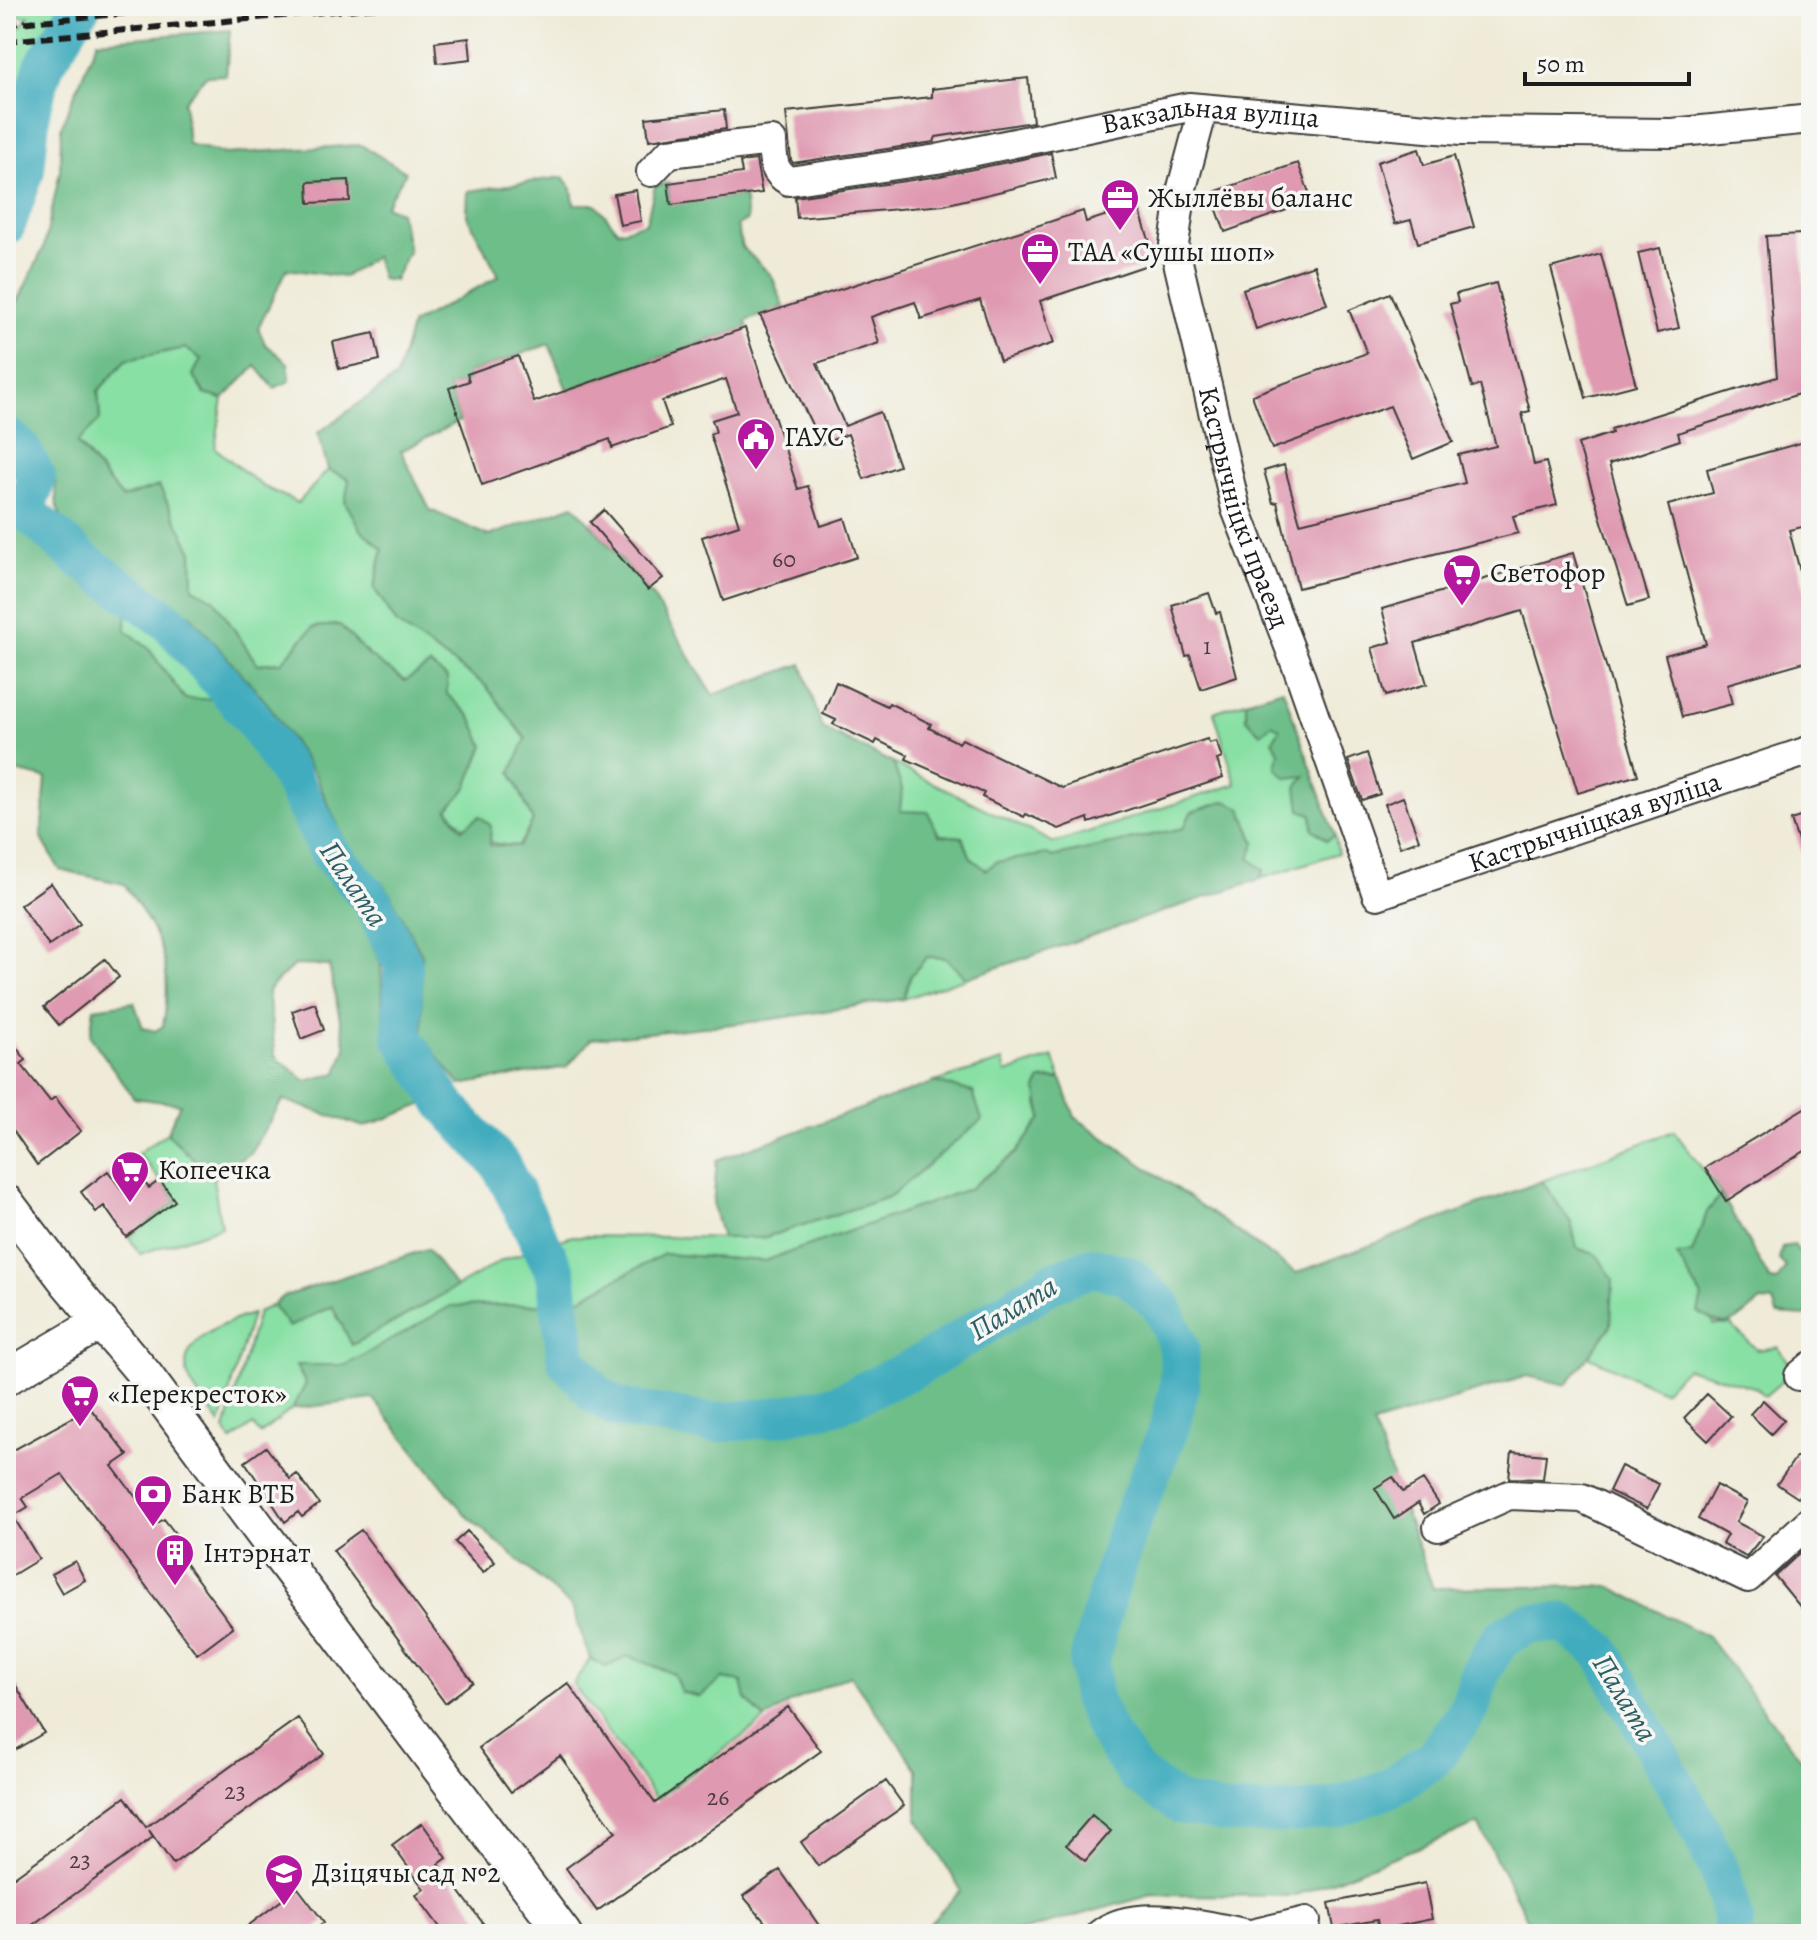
<svg xmlns="http://www.w3.org/2000/svg" width="1817" height="1940" viewBox="0 0 1817 1940" font-family="Alegreya,serif">
	<style>
		.green { fill: #88e0a4; stroke: #527e60; stroke-width: 2 }
		.forest { fill: #6ebe8a; stroke: #456d53; stroke-width: 2; fill-rule: evenodd }
		.lines { fill: none; stroke-linecap: round; stroke-linejoin: round }
		.river { stroke: #3facbe; stroke-width: 40 }
		.building { fill: #df99b1 }
		.minor-casing { stroke: #3c3b38; stroke-width: 32 }
		.major-casing { stroke: #3c3b38; stroke-width: 38 }
		.minor { stroke: #fff; stroke-width: 28 }
		.major { stroke: #fff; stroke-width: 34 }
		.rail { stroke: #1c1c1c; stroke-width: 6; stroke-dasharray: 12 6; stroke-linecap: butt }
		.labels { text-anchor: middle; dominant-baseline: central; stroke-width: 7; stroke-linejoin: round; paint-order: stroke }
		.number-label { font-size: 24px; fill: #4d3b41 }
		.street-label { font-size: 28px; fill: #1c1c1c; stroke: #f6f6f2 }
		.poi-label { font-size: 28px; fill: #1c1c1c; stroke: #f6f6f2; text-anchor: start }
		.water-label { font-size: 30px; font-style: italic; fill: #2c5d65; stroke: #f6f6f2 }
	</style>
	<rect width="100%" height="100%" fill="#f6f6f2"/>
	<filter id="ink" filterUnits="userSpaceOnUse"><feTurbulence type="fractalNoise" baseFrequency=".0125" numOctaves="2"/><feDisplacementMap in="SourceGraphic" scale="16" xChannelSelector="R" yChannelSelector="G"/><feConvolveMatrix kernelMatrix="1 2 1 2 8 2 1 2 1" color-interpolation-filters="sRGB"/></filter>
	<filter id="wash" filterUnits="userSpaceOnUse"><feTurbulence type="fractalNoise" baseFrequency=".006" numOctaves="4" result="noise"/><feDisplacementMap in="SourceGraphic" scale="32" xChannelSelector="R" yChannelSelector="G"/><feGaussianBlur stdDeviation="1.8" result="paint"/><feColorMatrix in="noise" values="0 0 0 0 0 0 0 0 0 0 0 0 0 0 0 0 0 1.4 0 .05"/><feComposite in="paint" operator="in"/></filter>
	<g filter="url(#wash)">
		<rect width="100%" height="100%" fill="#efebd8"/>
		<path class="green" d="M6 6H66L19 86 6 85V44L29 16 6 17Z
			M185 348 201 359 204 394 223 399 215 448 262 486 298 503 328 470 349 479 361 530 383 549 374 588 397 624 485 685 527 739 512 772 533 821 519 846C485 845 467 836 448 808L466 789 471 717C443 690 440 696 407 682 381 670 359 645 339 625L313 627 282 662 257 664 214 599 193 588 192 552 159 486 122 498 77 442 100 420 98 391 126 360Z
			M126 606 158 634 212 699H185L148 648 125 630Z
			M1246 701V719L1261 733 1272 723C1299 741 1304 782 1312 811 1315 821 1322 831 1327 840L1335 835 1338 853 1260 879 1264 870 1250 859 1255 842 1241 808 1184 828 987 871 971 858 962 837 939 835 900 811 902 789 893 763 1054 843 1236 784 1214 712Z
			M927 956 946 958 966 978 903 999 911 975Z
			M1053 1057 1061 1079 1041 1080 1038 1104 1042 1118 1016 1153 969 1189 765 1261 665 1254 569 1304 451 1306 346 1366H296L306 1384 292 1409 260 1434 253 1425 231 1441 225 1430 258 1312 273 1305 289 1327 332 1306 388 1326 503 1260 572 1236 763 1238 889 1197 973 1092 935 1082 1003 1061 1006 1073Z
			M1674 1131 1721 1194C1684 1240 1692 1274 1714 1325H1731L1757 1350 1778 1347 1790 1364 1789 1375 1765 1396 1757 1388 1686 1368 1663 1391 1588 1356 1611 1326 1597 1255 1577 1248 1571 1223 1542 1181Z
			M167 1133 213 1178 221 1227 140 1254 129 1237 177 1201 138 1153Z
			M252 1314 220 1424C211 1410 198 1397 191 1383 170 1343 223 1323 252 1314Z
			M628 1656 674 1674 681 1692 699 1697 722 1679 743 1682 746 1699 765 1720 656 1799 573 1684 590 1659 606 1667Z"/>
		<path class="forest" d="M230 30 226 75 206 76 184 101 188 144 226 154 361 145 406 172 385 206 400 212 409 250 394 280H382L375 257 344 277 287 269 258 328 265 344 288 363 290 381 274 388 256 366 223 399 205 394 193 375 201 359 185 348 126 360 98 391 100 420 77 443 122 498 159 486 192 552 193 588 214 599 257 664 282 662 313 627 340 625 368 655 405 681 430 665 447 678V694L471 717 484 746 466 789 448 809 462 829 480 816 491 826 490 845 519 846 533 821 511 772 526 739 485 685 397 624 374 588 383 549 361 530 345 502 349 479 328 470 318 433 396 377 412 324 499 276 467 216 468 191 563 177 572 189 574 204H596L618 231 646 223 655 186 668 183 671 204 744 195 747 220 737 225 742 247 772 276 784 307 746 321 748 327 567 390 549 344 467 374 469 381 449 388 460 421 401 451 430 510 489 536 574 505 652 595 713 695 802 664 822 728 893 763 902 789 900 811 928 812 939 835 962 837 971 858 986 870 996 862 1047 854 1053 857 1184 828 1191 812 1226 801 1241 808 1255 842 1250 859 1264 870 1260 879 966 978 946 958 927 957 911 975 903 999 760 1021 591 1039 567 1067 460 1085 422 1036V955L385 885 353 859 315 775 268 704 191 616 99 554 66 527 57 507 55 480 30 439 6 423V326L44 247 60 171 61 127 97 41Z
			M6 508 14 509 47 551 126 606V630L148 648 185 699H212L237 726 276 785 315 863 356 908 381 964 384 1038 427 1103 364 1127 283 1100 250 1153 213 1178 167 1133 180 1104 134 1098 90 1036 94 1008 134 1002 143 1028 155 1031 163 1026C175 963 159 935 124 884L60 870 41 837 46 778 6 769ZM294 965 329 966 346 1048 337 1073 306 1081 275 1056 268 990Z
			M1283 689 1335 835 1327 840 1313 829 1312 814 1300 810 1297 787 1305 776 1287 778 1276 768 1279 752 1273 740 1280 729 1272 724 1261 733 1246 719V701Z
			M1061 1079 1075 1117 1296 1273 1542 1181 1571 1223 1577 1248 1597 1255 1613 1279 1611 1326 1567 1385 1527 1376 1373 1424 1433 1588 1609 1586 1708 1637 1811 1773V1934H1549L1530 1924 1478 1824 1294 1896 1152 1895 1010 1934H920L961 1890 917 1817V1769L850 1675 789 1703 765 1720 746 1699 742 1682 722 1679 700 1697 681 1692 674 1674 629 1656 606 1667 590 1659 572 1607 465 1514 373 1399 292 1409 306 1384 296 1365H346L451 1306 569 1304 664 1254 765 1261 969 1189 1016 1153 1042 1118 1036 1089 1041 1080Z
			M935 1082 973 1092 982 1120 889 1197 763 1238H722L713 1206 717 1160Z
			M1721 1194 1770 1280 1777 1281 1786 1267 1779 1260 1782 1247 1794 1245 1807 1261 1811 1259V1303L1805 1316 1777 1314 1773 1302 1761 1301C1735 1321 1729 1335 1698 1312L1702 1297 1677 1256 1692 1253 1707 1212Z
			M427 1249 456 1287 352 1345 332 1306 289 1327 273 1305 282 1297Z"/>
		<g class="lines">
			<path class="river" d="M6 225 25 170 31 109 44 66 81 6
				M6 437 20 448 36 477 33 490 20 506
				M6 501 20 506 82 560 169 622 251 716 290 775 330 853 371 899 403 964 402 1037 446 1105 500 1164 556 1273 567 1360 596 1394 617 1408 712 1423 769 1418 838 1404 922 1364 1053 1282 1092 1267 1127 1275 1161 1305 1179 1347 1180 1384 1170 1426 1127 1531 1104 1605 1089 1661 1092 1697 1107 1732 1136 1774 1180 1804 1231 1814 1294 1813 1336 1808 1392 1787 1433 1759 1469 1710 1481 1671 1501 1639 1526 1624 1564 1623 1601 1651 1696 1821 1722 1876 1733 1921 1732 1934"/>
		</g>
		<g id="blocks">
			<path class="building" d="M469 38 471 59 437 63 435 42Z
				M1028 78 1033 122 936 137 934 142 793 163 791 160 786 112 932 97V89Z
				M724 110 726 129 649 140 646 118Z
				M1419 149 1424 165 1454 156 1474 227 1418 243 1411 220 1395 224 1377 162Z
				M1051 153 1056 178 944 205 797 218 795 197 940 176Z
				M756 160 762 193 671 205 668 183 742 173 740 162Z
				M1298 163 1312 201 1225 232 1211 193Z
				M349 180 350 201 309 203 308 182Z
				M636 190 641 221 620 225 614 194Z
				M1138 205 1156 262 1040 301 1054 343 1000 361 980 300 921 319 915 302 871 317 879 343 817 363 845 426 880 412 899 466 864 479 848 434 821 444 760 315 1083 211 1086 222Z
				M1801 234 1811 390 1678 433 1680 440 1609 464 1649 600 1628 606 1578 444 1612 433 1611 429 1777 377 1766 236Z
				M1660 248 1679 328 1657 333 1638 253Z
				M1601 254 1636 385 1586 398 1551 268Z
				M1314 265 1327 304 1256 329 1243 289Z
				M1496 283 1530 411 1522 413 1534 465 1546 462 1557 505 1513 516 1518 533 1298 588 1277 502 1273 503 1264 471 1284 465 1300 523 1465 483 1458 455 1496 446 1480 385 1472 387 1450 304 1458 302 1456 294Z
				M1390 293 1453 442 1413 459 1390 406 1272 449 1252 395 1367 353 1349 310Z
				M745 328 798 489 808 486 821 526 845 518 857 557 723 601 702 537 739 525 710 434 716 432 712 420 737 412 726 379 662 401 671 427 612 448 610 439 482 485 449 388 469 381 467 374 518 356 534 402Z
				M374 333 380 360 339 369 333 342Z
				M1811 440V525L1789 530 1811 612V660L1727 684 1732 704 1682 717 1665 655 1706 644 1668 505 1713 493 1707 469Z
				M604 510 663 578 648 590 590 522Z
				M1573 553 1638 775 1578 793 1522 611 1415 643 1427 684 1386 696 1372 648 1391 642 1382 609Z
				M1209 593 1216 613 1220 612 1237 677 1201 689 1190 655 1186 656 1172 605Z
				M836 682 887 706 889 703 931 724 929 728 959 743 962 739 1062 788 1207 739 1209 743 1216 741 1222 758 1217 760 1223 778 1089 823 1088 818 1059 829 1026 814 1024 817 982 797 984 793 906 759 908 755 877 740 875 744 833 724 836 720 823 714Z
				M1367 753 1380 794 1362 800 1348 760Z
				M1403 797 1419 840 1400 847 1385 804Z
				M1811 813V870L1808 871 1791 820Z
				M51 883 80 924 49 946 20 905Z
				M105 959 119 977 59 1025 44 1007Z
				M315 1003 324 1030 301 1039 292 1011Z
				M6 1034 26 1060 21 1064 50 1101 55 1097 81 1131 37 1165 6 1120Z
				M1811 1104V1147L1726 1201 1705 1168Z
				M108 1171 125 1194 143 1181 149 1188 160 1180 175 1201 126 1237 104 1206 96 1212 81 1192Z
				M1707 1394 1731 1416 1708 1441 1684 1418Z
				M1763 1400 1784 1420 1771 1434 1750 1414Z
				M90 1408 128 1455 112 1466 156 1524 164 1519 181 1541 173 1547 233 1627 197 1654 62 1474 22 1498 28 1507 13 1516 39 1559 6 1579V1454Z
				M266 1447 290 1479 297 1474 319 1504 302 1517 298 1512 285 1522 245 1462Z
				M1512 1452 1546 1455 1543 1479 1509 1478Z
				M1796 1457 1811 1467V1480L1798 1498 1777 1484Z
				M1621 1466 1659 1484 1647 1509 1609 1491Z
				M1393 1477 1403 1492 1423 1480 1439 1504 1424 1514 1418 1503 1394 1519 1375 1488Z
				M1716 1485 1747 1502 1736 1522 1763 1536 1746 1557 1722 1544 1727 1535 1698 1519Z
				M361 1530 473 1682 445 1703 333 1550Z
				M467 1531 495 1562 483 1573 455 1542Z
				M1811 1543V1620L1775 1576Z
				M75 1561 85 1580 62 1593 51 1574Z
				M6 1669 44 1733 6 1755Z
				M568 1683 655 1803 788 1707 821 1751 597 1911 566 1868 616 1832 560 1756 511 1792 479 1748Z
				M298 1718 324 1754 173 1864 149 1830 153 1837 20 1934H6V1883L125 1797 146 1827Z
				M886 1781 904 1806 818 1866 801 1842Z
				M1092 1815 1111 1831 1085 1861 1066 1845Z
				M422 1823 447 1858 439 1864 491 1934H445L416 1895 424 1889 392 1845Z
				M780 1870 825 1934H775L743 1896Z
				M1425 1883 1432 1919 1379 1930 1377 1920 1334 1928 1329 1903Z
				M298 1888 324 1922 307 1934H237Z"/>
		</g>
	</g>
	<g filter="url(#ink)">
		<use href="#blocks" fill-opacity="0" stroke="#3c3b38" stroke-width="2"/>
		<g class="lines">
			<defs>
				<g id="minor">
					<path id="s1" d="M1203 110 1182 188 1174 245 1236 509 1299 672 1377 895 1811 750"/>
					<path id="s2" d="M651 172 669 153 772 141C773 159 772 172 789 181L937 159 1189 107 1461 131 1672 133 1811 119"/>
					<path d="M1799 1376 1811 1366"/>
					<path d="M1438 1527 1509 1495 1582 1498 1748 1578 1811 1520"/>
					<path d="M1100 1934C1135 1905 1208 1926 1249 1934"/>
					<path d="M1251 1934 1306 1921"/>
				</g>
				<path id="major" d="M6 1202 67 1282 146 1376 257 1526 564 1934
					M6 1378 101 1322"/>
			</defs>
			<use href="#minor" class="minor-casing"/>
			<use href="#major" class="major-casing"/>
			<use href="#minor" class="minor"/>
			<use href="#major" class="major"/>
			<path class="rail" d="M6 24 208 6
				M6 41 390 6"/>
		</g>
	</g>
	<defs>
		<symbol id="office-pin" viewBox="-11 -11 22 30"><path d="M0 17L-7.5 6A9.5 9.5 0 1 1 7.5 6Z" fill="#b5179e" stroke="#f6f6f2"/><path d="M-6-3h4V-5.5h4V-3h4V5H-6ZM-1-4.5V-3h2v-1.5ZM-6 0V1H6V0Z" fill="#fff"/></symbol>
		<symbol id="civic-pin" viewBox="-11 -11 22 30"><path d="M0 17L-7.5 6A9.5 9.5 0 1 1 7.5 6Z" fill="#b5179e" stroke="#f6f6f2"/><path d="M-.6-6.5H3V-4.5H.6V-3L4-1V1h2V6H-6V1h2V-1L-.6-3ZM-1.2 2.5V6h2.4V2.5Z" fill="#fff"/></symbol>
		<symbol id="supermarket-pin" viewBox="-11 -11 22 30"><path d="M0 17L-7.5 6A9.5 9.5 0 1 1 7.5 6Z" fill="#b5179e" stroke="#f6f6f2"/><path d="M-6-5.5h2.5l.6 2H6L4.5 2H-2.5L-4.4-4H-6ZM-1.5 3.2a1.3 1.3 0 1 0 .1 0ZM3 3.2a1.3 1.3 0 1 0 .1 0Z" fill="#fff"/></symbol>
		<symbol id="bank-pin" viewBox="-11 -11 22 30"><path d="M0 17L-7.5 6A9.5 9.5 0 1 1 7.5 6Z" fill="#b5179e" stroke="#f6f6f2"/><path d="M-6-4H6V4H-6ZM0-2.3a2.3 2.3 0 1 0 0 4.6a2.3 2.3 0 1 0 0-4.6Z" fill="#fff"/></symbol>
		<symbol id="building-pin" viewBox="-11 -11 22 30"><path d="M0 17L-7.5 6A9.5 9.5 0 1 1 7.5 6Z" fill="#b5179e" stroke="#f6f6f2"/><path d="M-4-6H4V6H1V3H-1V6H-4ZM-2.5-4.3h1.7v1.8h-1.7ZM.8-4.3h1.7v1.8H.8ZM-2.5-1h1.7V.8h-1.7ZM.8-1h1.7V.8H.8Z" fill="#fff"/></symbol>
		<symbol id="school-pin" viewBox="-11 -11 22 30"><path d="M0 17L-7.5 6A9.5 9.5 0 1 1 7.5 6Z" fill="#b5179e" stroke="#f6f6f2"/><path d="M0-5L7-2L0 1L-7-2ZM-4 1L0 2.5L4 1V4Q0 6-4 4Z" fill="#fff"/></symbol>
	</defs>
	<g fill-rule="evenodd">
		<use href="#office-pin" x="1098" y="176" width="44" height="60"/>
		<use href="#office-pin" x="1018" y="230" width="44" height="60"/>
		<use href="#civic-pin" x="734" y="415" width="44" height="60"/>
		<use href="#supermarket-pin" x="1440" y="551" width="44" height="60"/>
		<use href="#supermarket-pin" x="108" y="1148" width="44" height="60"/>
		<use href="#supermarket-pin" x="58" y="1372" width="44" height="60"/>
		<use href="#bank-pin" x="131" y="1472" width="44" height="60"/>
		<use href="#building-pin" x="153" y="1531" width="44" height="60"/>
		<use href="#school-pin" x="262" y="1851" width="44" height="60"/>
	</g>
	<g class="labels">
		<g class="number-label">
			<text x="784" y="559">60</text>
			<text x="1207" y="646">1</text>
			<text x="235" y="1791">23</text>
			<text x="718" y="1797">26</text>
			<text x="80" y="1860">23</text>
		</g>
		<g class="street-label">
			<text stroke="none"><textPath href="#s2" startOffset="604">Вакзальная вуліца</textPath></text>
			<text stroke="none"><textPath href="#s1" startOffset="410">Кастрычніцкі праезд</textPath></text>
			<text stroke="none"><textPath href="#s1" startOffset="1050">Кастрычніцкая вуліца</textPath></text>
		</g>
		<g class="poi-label">
			<text x="1148" y="198">Жыллёвы баланс</text>
			<text x="1068" y="252">ТАА «Сушы шоп»</text>
			<text x="784" y="437">ГАУС</text>
			<text x="1490" y="573">Светофор</text>
			<text x="158" y="1170">Копеечка</text>
			<text x="108" y="1394">«Перекресток»</text>
			<text x="181" y="1494">Банк ВТБ</text>
			<text x="203" y="1553">Інтэрнат</text>
			<text x="312" y="1873">Дзіцячы сад №2</text>
		</g>
		<g class="water-label">
			<text transform="translate(354 884) rotate(56)">Палата</text>
			<text transform="translate(1013 1308) rotate(-31)">Палата</text>
			<text transform="translate(1625 1698) rotate(59)">Палата</text>
		</g>
	</g>
	<rect width="1817" height="1940" fill="none" stroke="#f6f6f2" stroke-width="32"/>
	<path d="M1525 72v12h164v-12" fill="none" stroke="#1c1c1c" stroke-width="4"/>
	<text x="1537" y="72" font-size="24" fill="#1c1c1c" stroke="#f6f6f2" stroke-width="6" paint-order="stroke">50 m</text>
</svg>
